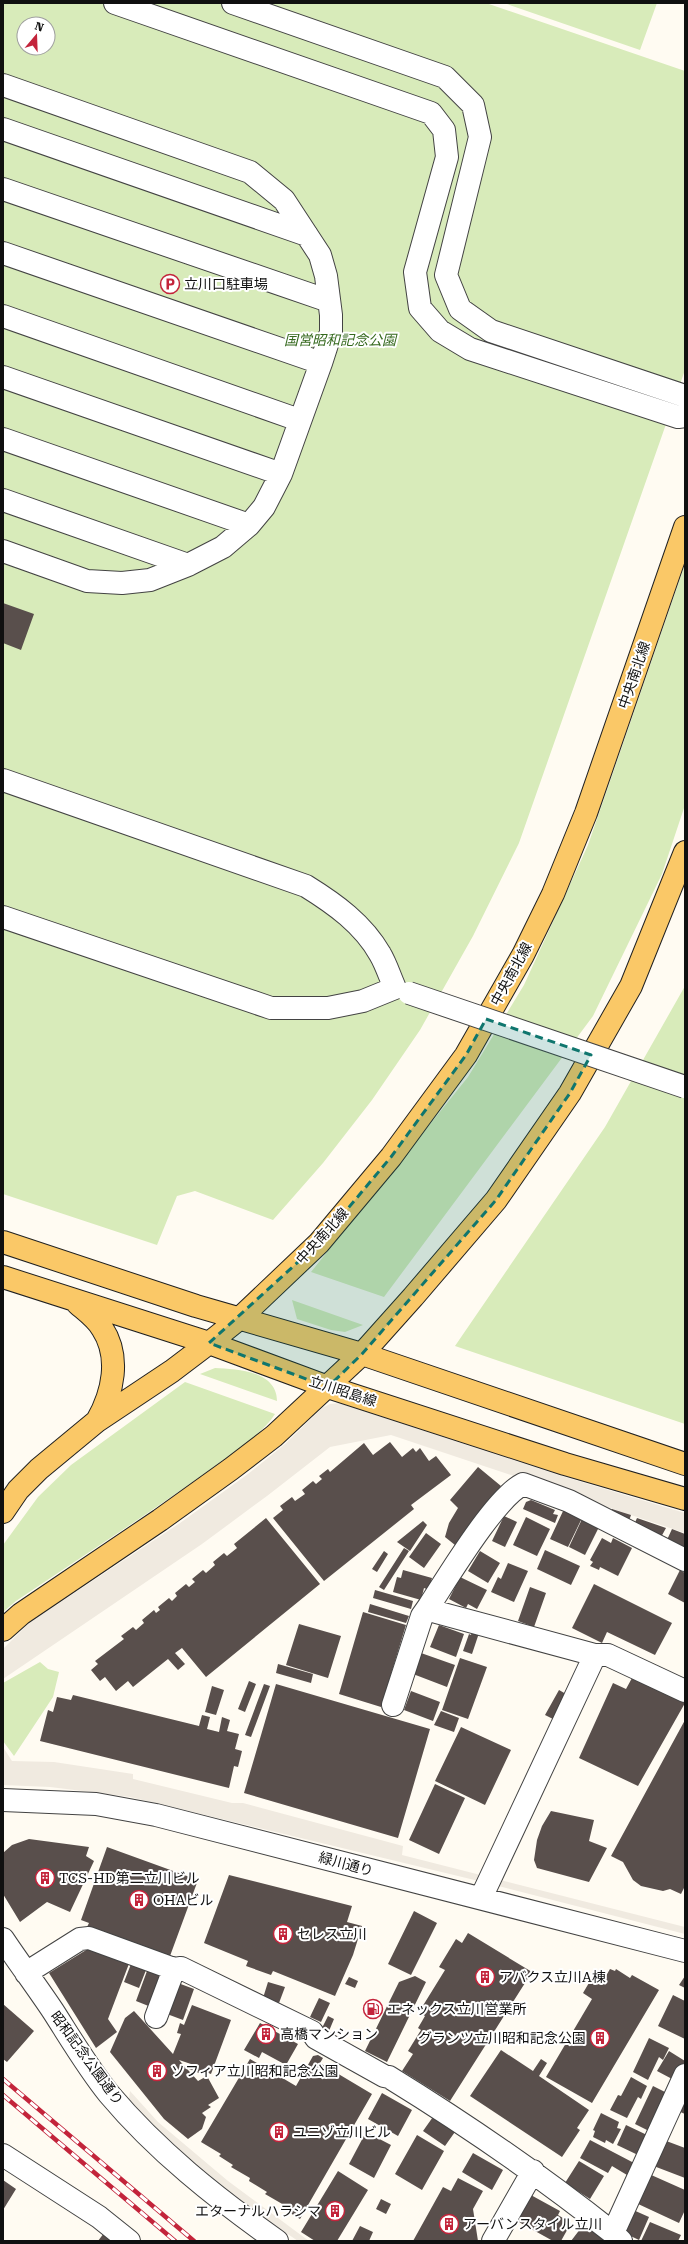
<svg xmlns="http://www.w3.org/2000/svg" width="688" height="2244" viewBox="0 0 688 2244" font-family="'Roboto Serif','Noto Sans JP',serif">
	<style>
		.green { fill: #d8ebba; fill-rule: evenodd }
		.plaza { fill: #f0eae0 }
		.building { fill: #594f4c }
		.lines { fill: none; stroke-linecap: round; stroke-linejoin: round }
		.minor-casing { stroke: #434343; stroke-width: 24 }
		.major-casing { stroke: #212121; stroke-width: 24 }
		.minor { stroke: #fff; stroke-width: 22 }
		.major { stroke: #fac867; stroke-width: 22 }
		.rail-casing { stroke: #c3243b; stroke-width: 4.5 }
		.rail { stroke: #fff; stroke-width: 3; stroke-dasharray: 9; stroke-linecap: butt }
		.minor-bridge-casing { stroke: #434343; stroke-width: 24; stroke-linecap: butt }
		.minor-bridge { stroke: #fff; stroke-width: 22 }
		.marked { fill: #0f766e; fill-opacity: 0.2; stroke: #0f766e; stroke-width: 3; stroke-dasharray: 8 5; stroke-linejoin: round }
		.labels { text-anchor: middle; dominant-baseline: central; stroke-width: 4; stroke-linejoin: round; paint-order: stroke }
		.poi-label { font-size: 14px; fill: #101010; stroke: #fff; text-anchor: start }
		.park-label { font-size: 14px; font-style: italic; fill: #35691e; stroke: #fff }
		.street-label { font-size: 14px; fill: #101010; stroke: #fff }
	</style>
	<rect width="100%" height="100%" fill="#fffbf2"/>
	<path class="green" d="M3 3H486L685 71V370L519 843 473 936 420 1030 372 1100 323 1163 273 1220 195 1191 177 1196 157 1245 3 1194ZM24 24H48V48H24Z
		M504 3H657L640 50Z
		M685 564V805L662 874 593 1016 384 1297 311 1272 468 1077 524 985 588 845Z
		M685 986V1424L455 1346 605 1127Z
		M292 1300 363 1325 345 1332 331 1330 297 1319Z
		M215 1368C237 1369 277 1371 277 1401L200 1374Z
		M185 1382 275 1414C261 1436 228 1456 208 1471 145 1516 80 1558 16 1601L3 1612V1545L38 1497 71 1465Z
		M40 1662 48 1669 59 1672 53 1697 14 1756 3 1741V1683Z"/>
	<path class="plaza" d="M339 1403 565 1477 685 1513V1533L391 1435 330 1447 267 1496 202 1544 3 1679V1649L29 1623 180 1523 248 1474 285 1444 322 1408 330 1404Z
		M3 1747 12 1761 54 1762 133 1774V1779L232 1803H243L403 1846 402 1855 681 1926 685 1927V1934L487 1883 130 1797 50 1787 3 1785Z
		M130 2091 158 2122 228 2181 309 2241H298L252 2210 178 2150 129 2100Z"/>
	<path class="building" d="M3 603 34 614 21 650 3 643Z
		M390 1442 402 1457 413 1448 416 1452 420 1448 429 1461 436 1456 451 1475 411 1505 414 1509 324 1581 273 1518 283 1510 280 1506 292 1497 295 1501 305 1494 302 1490 313 1481 316 1484 322 1479 319 1476 328 1469 330 1472 364 1443 373 1455Z
		M478 1467 501 1486 455 1545 445 1537 449 1523 458 1508 450 1500Z
		M531 1500 555 1510 553 1514 558 1515 555 1523 523 1509 526 1502Z
		M564 1509 582 1518 568 1547 550 1539Z
		M612 1509 631 1515 629 1521 610 1514Z
		M504 1516 517 1522 505 1547 492 1541Z
		M526 1517 550 1529 537 1556 513 1545Z
		M266 1518 320 1584 206 1677 182 1648 175 1653 185 1664 178 1670 168 1659 133 1687 128 1681 116 1691 105 1677 100 1681 91 1670 98 1664 95 1661 124 1639 121 1636 133 1627 136 1630 144 1623 142 1620 154 1610 156 1613 160 1610 158 1607 169 1598 172 1601 177 1596 175 1593 186 1584 189 1587 195 1582 192 1579 203 1570 206 1573 215 1565 213 1562 224 1553 227 1556 237 1548 234 1544Z
		M637 1518 666 1528 660 1539 633 1527Z
		M582 1519 599 1527 585 1555 569 1547Z
		M423 1521 427 1525 410 1551 397 1542Z
		M672 1529 685 1534V1553L666 1542Z
		M426 1533 441 1544 424 1568 409 1557Z
		M602 1538 611 1543 613 1538 632 1548 618 1576 600 1567 599 1570 590 1566 593 1562 590 1560Z
		M404 1548 409 1551 384 1590 379 1587Z
		M545 1550 580 1566 571 1585 537 1569Z
		M384 1551 388 1554 377 1572 372 1569Z
		M480 1551 500 1563 488 1583 468 1571Z
		M508 1563 528 1571 514 1602 491 1592 498 1577 501 1579Z
		M403 1570 432 1578 429 1590 424 1588 421 1600 393 1592 397 1577 401 1578Z
		M680 1570 685 1573V1603L668 1594Z
		M460 1577 487 1590 477 1609 468 1604 466 1608 449 1599Z
		M594 1584 672 1623 655 1655 607 1632 602 1643 572 1628Z
		M530 1587 546 1593 534 1627 518 1621Z
		M375 1590 413 1601 411 1609 373 1598Z
		M370 1604 409 1616 406 1623 368 1612Z
		M363 1612 406 1625 381 1707 339 1694Z
		M299 1624 341 1636 328 1678 286 1665Z
		M439 1625 464 1634 456 1657 430 1647Z
		M472 1631 479 1633 472 1654 463 1651 469 1634 471 1635Z
		M421 1653 455 1665 447 1687 413 1674Z
		M460 1658 487 1667 468 1719 442 1710Z
		M278 1664 313 1674 311 1683 276 1673Z
		M632 1678 685 1703 638 1786 579 1758 613 1683 626 1689Z
		M249 1681 256 1684 245 1712 238 1709Z
		M264 1684 270 1686 251 1737 245 1735Z
		M276 1684 430 1729 398 1838 244 1793Z
		M212 1686 224 1690 216 1715 205 1712Z
		M559 1690 566 1694 553 1719 545 1715Z
		M411 1691 440 1702 433 1721 404 1710Z
		M73 1695 199 1726 202 1715 210 1717 207 1729 219 1732 222 1717 230 1720 227 1731 239 1734 235 1749 242 1751 238 1767 234 1766 229 1788 40 1741 48 1710 53 1712 57 1697 71 1700Z
		M441 1711 459 1718 454 1732 434 1725Z
		M685 1720V1886L681 1894 670 1889 663 1891 641 1886 633 1880 623 1862 611 1856Z
		M461 1727 511 1750 485 1805 435 1781Z
		M435 1784 465 1798 439 1854 409 1840Z
		M551 1811 594 1820 589 1841 607 1848 589 1882 537 1868 534 1860 537 1840 542 1826Z
		M29 1839 89 1847 86 1856 94 1861 70 1912 47 1902 20 1922 3 1894V1853L12 1845Z
		M107 1847 198 1880 170 1956 87 1927 89 1923 81 1920Z
		M229 1875 352 1906 347 1922 362 1926 353 1955 335 1996 273 1971 271 1975 246 1966 248 1961 204 1943Z
		M414 1911 437 1923 411 1975 388 1964Z
		M468 1933 532 1972 450 2101 402 2071 413 2054 408 2051 421 2030 418 2028 425 2016 419 2012 445 1970 439 1967 456 1939 462 1943Z
		M91 1947 130 1961 108 2019 117 2032 96 2048 49 1973Z
		M131 1964 146 1970 139 1988 124 1982Z
		M610 1969 615 1971 616 1969 630 1978 632 1975 659 1990 592 2103 546 2077 592 1999 583 1993 593 1976 603 1981Z
		M147 1971 163 1976 151 2007 136 2001Z
		M415 1976 426 1982 387 2062 365 2051 399 1982Z
		M685 1976V1988L679 1985Z
		M349 1977 358 1981 355 1988 345 1984Z
		M268 1982 285 1987 279 2003 263 1998Z
		M178 1983 194 1989 183 2020 167 2014Z
		M673 1995 685 2001V2039L658 2026Z
		M319 1998 330 2003 321 2022 310 2017Z
		M3 2004 34 2031 7 2062 3 2059Z
		M192 2005 231 2020 211 2074 200 2070 199 2073 189 2069 191 2064 179 2060 198 2081 207 2076 219 2098 208 2105 211 2107 202 2113 206 2117 202 2129 188 2139 164 2119 110 2052 125 2018 134 2011 173 2054 181 2034 177 2033 180 2023 184 2025Z
		M328 2016 334 2019 329 2031 322 2028Z
		M260 2023 298 2044 286 2065 262 2052 259 2058 244 2050Z
		M649 2038 669 2048 663 2060 659 2057 648 2080 633 2072Z
		M501 2050 533 2071 541 2059 547 2063 539 2076 589 2110 577 2128 580 2130 562 2157 470 2096Z
		M669 2051 685 2061 674 2080 657 2071Z
		M318 2055 323 2058 320 2063 372 2094 300 2219 282 2208 284 2205 265 2194 267 2192 249 2181 250 2178 231 2167 233 2165 219 2156 221 2154 201 2142 250 2059 296 2086 313 2056Z
		M631 2077 647 2086 641 2099 638 2097 627 2118 610 2110 618 2095 621 2096Z
		M653 2086 669 2094 651 2132 635 2124Z
		M382 2093 412 2110 398 2136 368 2119Z
		M685 2093V2114L678 2111Z
		M601 2113 619 2122 617 2128 621 2129 613 2144 606 2140 605 2143 593 2137 595 2131 593 2130Z
		M435 2114 457 2129 445 2146 423 2131Z
		M626 2125 647 2135 638 2155 617 2145Z
		M366 2132 391 2145 374 2178 349 2164Z
		M417 2135 444 2151 422 2190 395 2174Z
		M661 2139 685 2148V2178L651 2165Z
		M590 2140 634 2163 627 2175 612 2166 608 2173 580 2158Z
		M473 2153 503 2170 492 2190 462 2172Z
		M579 2161 604 2176 590 2199 565 2183Z
		M338 2171 368 2190 337 2241H315L301 2232Z
		M649 2174 685 2190V2210L679 2223 636 2203Z
		M458 2178 483 2191 473 2209 478 2241H413L443 2187 451 2191Z
		M3 2180 16 2189 3 2210Z
		M529 2194 560 2211 558 2215 571 2223 561 2241H553L517 2221Z
		M381 2199 391 2204 386 2214 376 2209Z
		M631 2209 649 2217 639 2240 620 2231Z
		M650 2222 681 2235 678 2241H641Z
		M584 2224 606 2241H571Z
		M360 2226 373 2232 369 2241H352Z
		M104 2233 114 2241H98Z"/>
	<g class="lines">
		<defs>
			<path id="minor" d="M115 3 431 113 444 130 447 157 415 272 420 308 440 331 470 349 678 417 685 416
				M233 3 445 77 473 105 480 137 446 275 460 309 491 331 685 396
				M3 85 250 172 284 200 320 255 326 276 331 315V332L321 363 281 474 264 507 249 525 223 547 188 565 150 580 122 583 87 581 3 551
				M3 129 307 235
				M3 189 329 301
				M3 253 321 363
				M3 316 299 420
				M3 377 281 474
				M3 439 249 525
				M3 500 188 565
				M3 780 306 886C335 904 363 924 380 954 386 964 390 977 395 988L363 1001 328 1008H271L3 917
				M595 1655H608L685 1691
				M393 1705 422 1616 429 1606
				M3 1800 96 1804 156 1815 685 1951
				M481 1898 595 1655 436 1612 429 1606C448 1577 495 1498 523 1484L569 1501 685 1560
				M3 1939C19 1963 37 1987 53 2011 71 2039 88 2068 109 2094 157 2151 216 2198 277 2241
				M26 1973 80 1939 89 1938 174 1969 181 1968 312 2032 316 2038 384 2076 389 2077C467 2125 541 2176 613 2233L621 2241
				M156 2017 174 1969
				M3 2155 99 2217 129 2241
				M613 2233 685 2075
				M493 2241 533 2171"/>
			<path id="major" d="M3 1242 196 1306 362 1354 685 1464
				M3 1277 209 1343 328 1387 565 1464 685 1499
				M78 1304C86 1311 96 1318 102 1328 121 1357 113 1393 97 1421
				M3 1512 18 1490 39 1469 97 1421 172 1371 209 1343 239 1319 319 1243 391 1157 466 1055 523 955 553 894 586 813 685 527
				M3 1630 21 1614 160 1520 231 1469 274 1436 362 1354 413 1297 496 1200 570 1093 631 986 685 852"/>
		</defs>
		<use href="#minor" class="minor-casing"/>
		<use href="#major" class="major-casing"/>
		<use href="#minor" class="minor"/>
		<use href="#major" class="major"/>
		<defs>
			<path id="rail" d="M3 2079 194 2241
				M3 2095 175 2241"/>
		</defs>
		<use href="#rail" class="rail-casing"/>
		<use href="#rail" class="rail"/>
		<defs>
			<path id="minor-bridge" d="M409 993 685 1087"/>
		</defs>
		<use href="#minor-bridge" class="minor-bridge-casing"/>
		<use href="#minor-bridge" class="minor-bridge"/>
	</g>
	<path class="marked" d="M486 1019 591 1055 570 1093 496 1200 362 1354 328 1387 209 1343 319 1243 391 1157 466 1055Z"/>
	<defs>
		<symbol id="parking-ring" viewBox="-11 -11 22 22"><circle r="9.5" fill="#fff" stroke="#c3243b" stroke-width="1.5"/><path d="M-3.5-5.5H1a3.5 3.5 0 0 1 0 7H-1V5.5H-3.5ZM-1-3.4V-.6H.8a1.4 1.4 0 0 0 0-2.8Z" fill="#c3243b"/></symbol>
		<symbol id="building-ring" viewBox="-11 -11 22 22"><circle r="9.5" fill="#fff" stroke="#c3243b" stroke-width="1.5"/><path d="M-4-6H4V6H1V3H-1V6H-4ZM-2.5-4.3h1.7v1.8h-1.7ZM.8-4.3h1.7v1.8H.8ZM-2.5-1h1.7V.8h-1.7ZM.8-1h1.7V.8H.8Z" fill="#c3243b"/></symbol>
		<symbol id="fuel-ring" viewBox="-11 -11 22 22"><circle r="9.5" fill="#fff" stroke="#c3243b" stroke-width="1.5"/><path d="M-5.5-6h7V0h2V4h1.3V-2.5L3-4.5l.8-.8L6-3V5H2.5V1h-1V6h-7ZM-4.2-4.7v3.2H.2V-4.7Z" fill="#c3243b"/></symbol>
	</defs>
	<g fill-rule="evenodd">
		<use href="#parking-ring" x="159" y="273" width="22" height="22"/>
		<use href="#building-ring" x="34" y="1867" width="22" height="22"/>
		<use href="#building-ring" x="128" y="1889" width="22" height="22"/>
		<use href="#building-ring" x="272" y="1923" width="22" height="22"/>
		<use href="#building-ring" x="474" y="1966" width="22" height="22"/>
		<use href="#fuel-ring" x="362" y="1998" width="22" height="22"/>
		<use href="#building-ring" x="255" y="2023" width="22" height="22"/>
		<use href="#building-ring" x="589" y="2027" width="22" height="22"/>
		<use href="#building-ring" x="146" y="2060" width="22" height="22"/>
		<use href="#building-ring" x="268" y="2121" width="22" height="22"/>
		<use href="#building-ring" x="324" y="2200" width="22" height="22"/>
		<use href="#building-ring" x="438" y="2213" width="22" height="22"/>
	</g>
	<g class="labels">
		<g class="poi-label">
			<text x="184" y="284">立川口駐車場</text>
			<text x="59" y="1878">TCS-HD第二立川ビル</text>
			<text x="153" y="1900">OHAビル</text>
			<text x="297" y="1934">セレス立川</text>
			<text x="499" y="1977">アバクス立川A棟</text>
			<text x="387" y="2009">エネックス立川営業所</text>
			<text x="280" y="2034">高橋マンション</text>
			<text x="586" y="2038" text-anchor="end">グランツ立川昭和記念公園</text>
			<text x="171" y="2071">ソフィア立川昭和記念公園</text>
			<text x="293" y="2132">ユニゾ立川ビル</text>
			<text x="321" y="2211" text-anchor="end">エターナルハラシマ</text>
			<text x="463" y="2224">アーバンスタイル立川</text>
		</g>
		<g class="park-label">
			<text x="340" y="340">国営昭和記念公園</text>
		</g>
		<g class="street-label">
			<text transform="translate(634 675) rotate(-71)">中央南北線</text>
			<text transform="translate(511 974) rotate(-61)">中央南北線</text>
			<text transform="translate(322 1236) rotate(-48)">中央南北線</text>
			<text transform="translate(343 1391) rotate(18)">立川昭島線</text>
			<text transform="translate(346 1864) rotate(15)">緑川通り</text>
			<text transform="translate(87 2058) rotate(54)">昭和記念公園通り</text>
		</g>
	</g>
	<rect width="688" height="2244" fill="none" stroke="#101010" stroke-width="8"/>
	<g transform="translate(36 36) rotate(19)"><circle r="19" fill="#ffffff" stroke="#9f9f9f"/>
	<path d="M0-3L7 15L0 10L-7 15Z" fill="#c3243b"/>
	<text y="-6" font-size="11" font-weight="bold" text-anchor="middle" fill="#101010">N</text>
	</g>
</svg>
